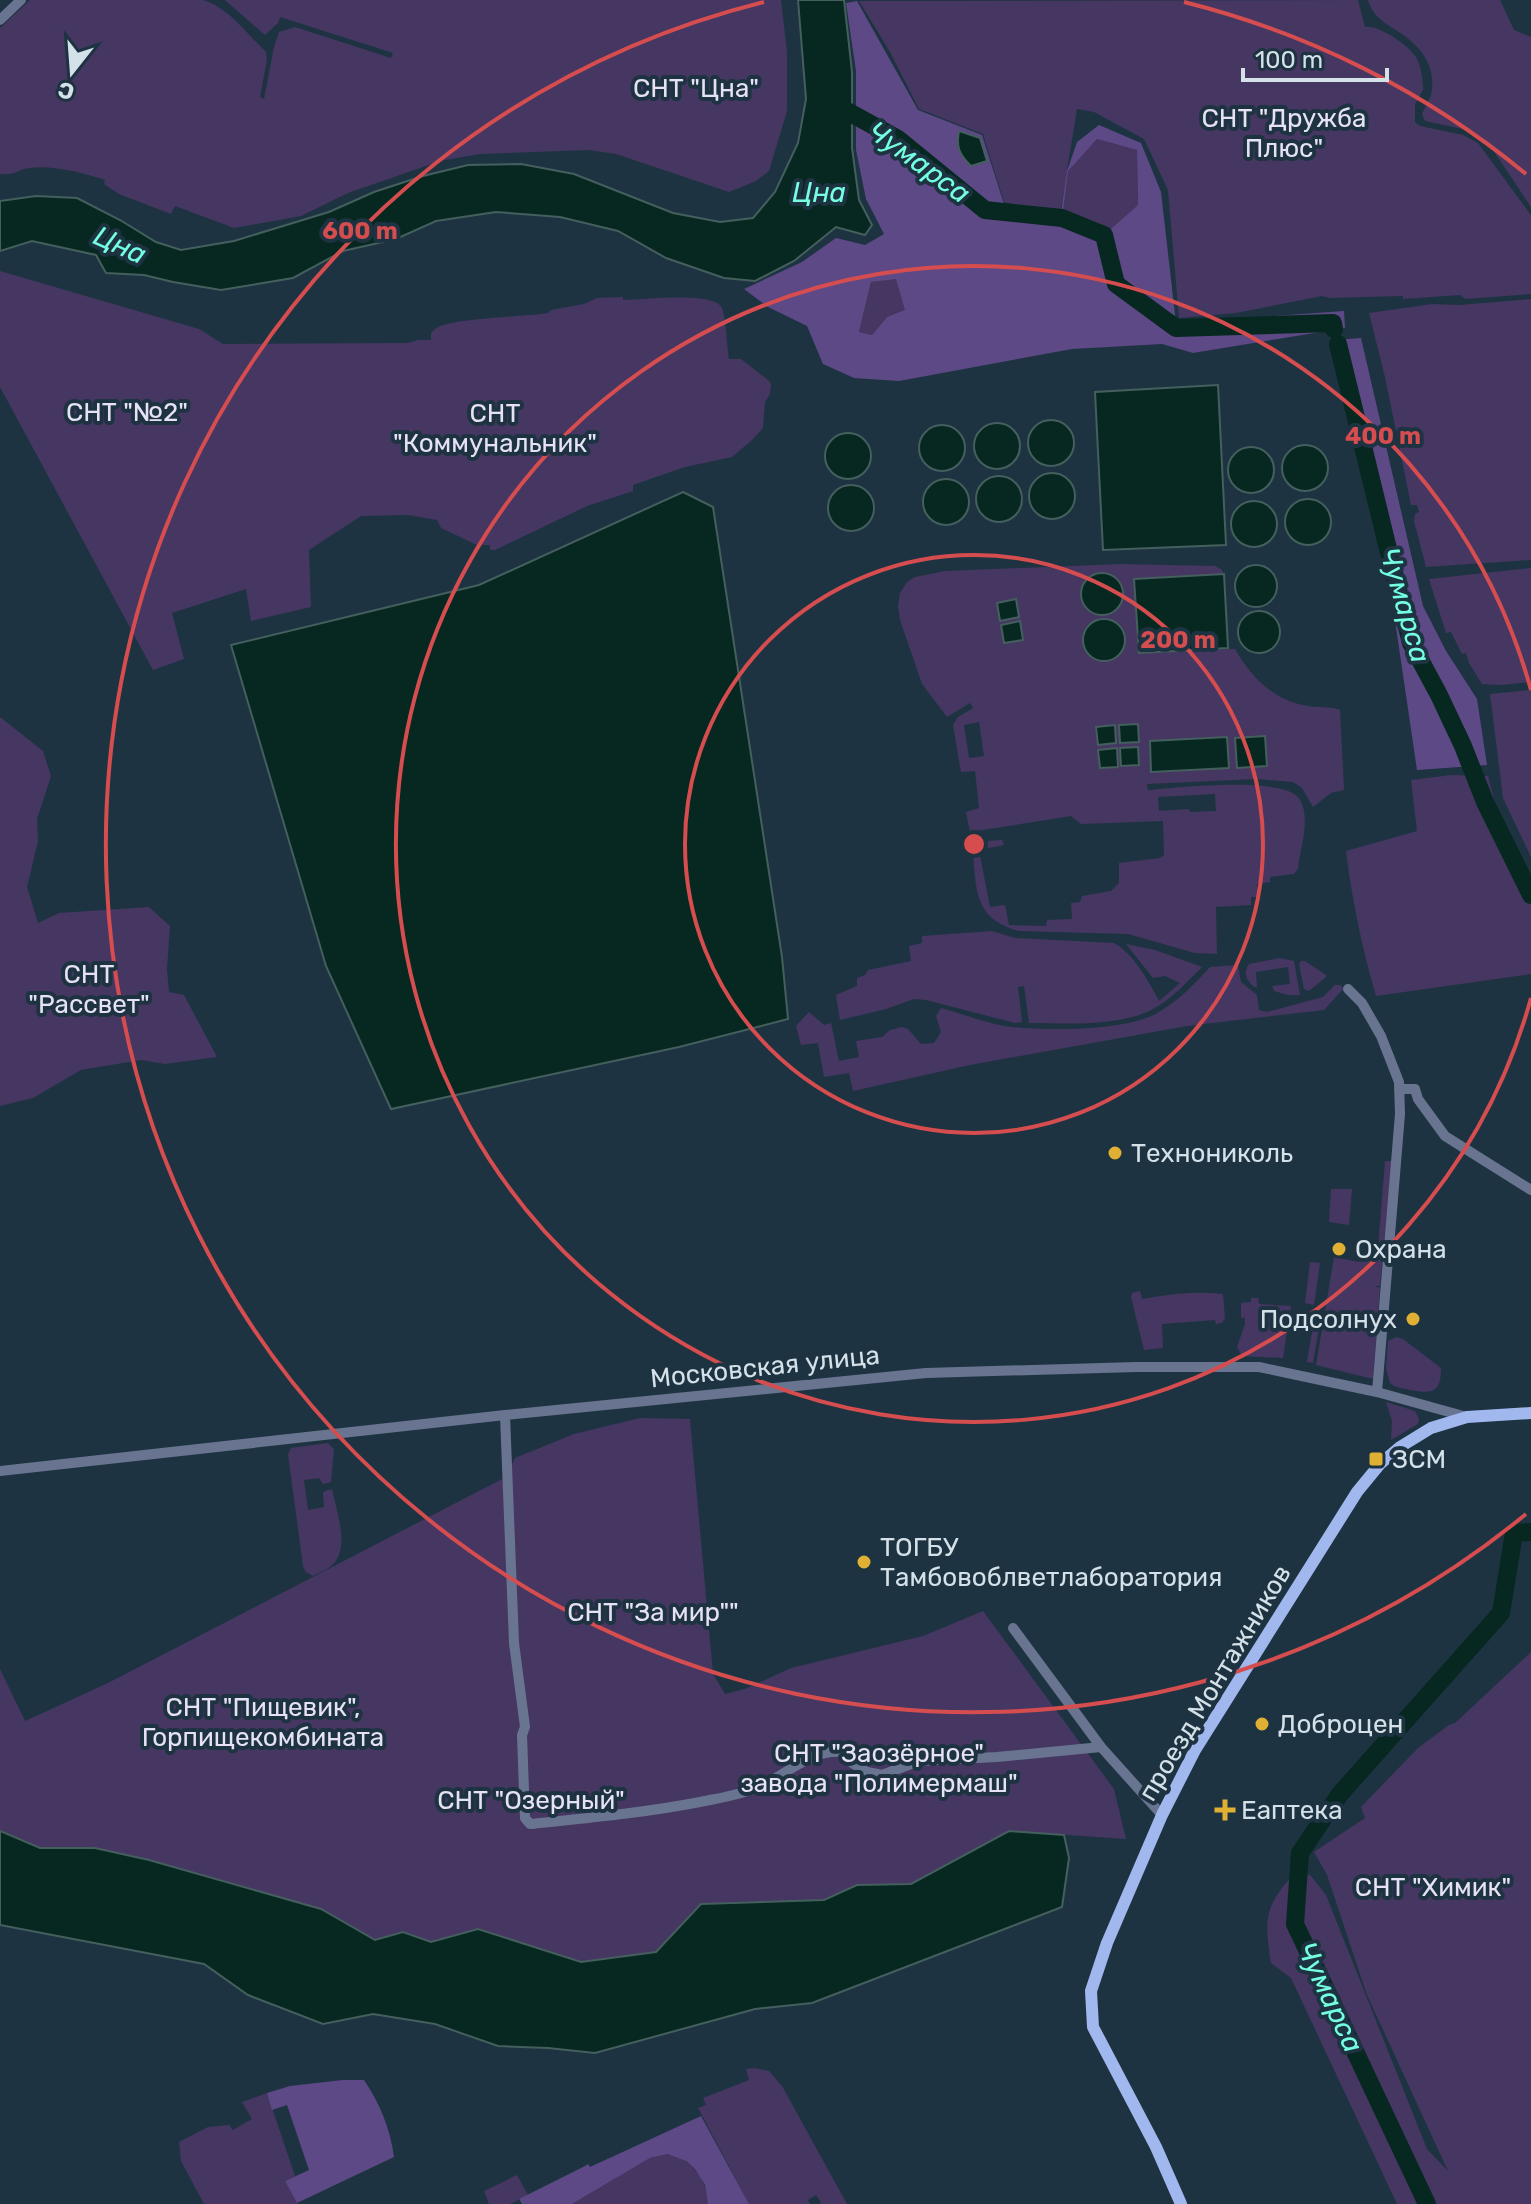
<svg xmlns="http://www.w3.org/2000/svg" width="1531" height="2204" viewBox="0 0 1531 2204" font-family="Rubik,sans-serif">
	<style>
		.green { fill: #453762; fill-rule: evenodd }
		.forest { fill: #5d4986; fill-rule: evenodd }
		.water { fill: #072721; stroke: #445f5d; stroke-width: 2 }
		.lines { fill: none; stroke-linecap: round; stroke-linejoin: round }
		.river { stroke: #072721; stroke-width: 18 }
		.minor { stroke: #697590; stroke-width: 10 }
		.major { stroke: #a1b8ef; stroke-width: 12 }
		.ring { fill: none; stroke: #d64d4f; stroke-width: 4 }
		.poi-dot { fill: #dfb033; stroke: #1e3341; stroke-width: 3 }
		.labels { text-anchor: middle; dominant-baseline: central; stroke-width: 8; stroke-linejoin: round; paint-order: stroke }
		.park-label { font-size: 26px; fill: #e6e1f4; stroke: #1e3341 }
		.poi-label { font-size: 26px; fill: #d4e1e9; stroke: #1e3341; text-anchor: start }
		.street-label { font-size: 26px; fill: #d4e1e9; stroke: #1e3341 }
		.water-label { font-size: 28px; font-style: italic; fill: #75ffe1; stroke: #1e3341 }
		.centre { fill: #d64d4f; stroke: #1e3341; stroke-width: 4 }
		.ring-label { font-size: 24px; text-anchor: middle; font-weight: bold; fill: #d64d4f; stroke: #1e3341; stroke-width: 8; stroke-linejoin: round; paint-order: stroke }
	</style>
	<rect width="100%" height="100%" fill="#1e3341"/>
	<path class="green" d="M30 0H203C228 7 247 34 266 52L267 60 260 97 264 99 274 47 279 32 295 27 391 58 393 53 280 17 278 23 265 35 225 0H781L787 52V111L769 171 756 181 729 192 616 154 589 150 480 154 440 161 348 193 301 216 234 228 175 206 171 214 119 194 104 184 105 180C84 173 52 165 30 168 16 169 18 176 0 174V28Z
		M1358 0 1365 27C1379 25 1408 45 1416 57 1421 66 1423 80 1423 90L1415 104V122L1420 126 1463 135 1478 143 1531 215V294L1465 299 1460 295 1403 299V296L1330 298 1322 296 1236 313 1179 318 1168 190 1144 139 1094 112 1077 109 1067 170 1097 139 1137 150 1138 206 1104 235 1062 218 1065 185 1059 217 1004 202 983 134 919 109 890 52 859 1Z
		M1368 0H1500L1514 30 1531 37V207L1489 144 1463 129 1425 121 1422 114C1425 107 1431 98 1432 90 1435 64 1420 46 1399 32 1385 23 1373 17 1368 0Z
		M0 271 199 329 223 344 408 343 418 340H431C431 335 430 333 435 329 449 318 524 317 548 313L551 310 584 304 597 298 623 297V300C642 300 714 291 722 308 726 319 727 346 729 359H741L768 380 771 384 770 394 765 402 763 428 752 440 732 457 685 467 633 485V491L587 506 495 550H490V545H477L441 528 437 520 408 515 361 516 309 550 311 607 251 621 246 589 172 613 184 659 153 670 0 387Z
		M896 278 906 311 887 317 872 335 859 332 871 282Z
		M1531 299V560L1426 567 1414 521 1415 514 1419 512 1417 505H1411L1385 377 1369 313 1432 304 1459 305Z
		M1120 564 1215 566 1221 569 1224 574 1135 579 1139 652 1235 649C1251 677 1274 701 1308 706 1319 708 1329 706 1340 710L1344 790 1331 793 1313 807 1302 788 1293 782 1257 779 1147 784 1148 790C1177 788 1287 775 1300 800 1311 819 1300 848 1298 869L1294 874 1270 877V882L1257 884 1258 897H1251V905L1216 907 1217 954 1195 953 1128 934 1019 931C970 918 977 884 972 842L1002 840 1004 845 979 850 990 907 1005 905 1009 925 1046 926 1047 920 1072 919 1071 903 1080 902 1082 896 1111 891 1119 883V863L1160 858 1164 855 1163 821 1081 824 1071 816 970 832 966 812 979 808 975 771 961 772 953 725 958 717 973 708 970 703 947 717 922 684 900 620 898 606 900 593 907 582 915 577 945 571ZM979 722 984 756 969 758 964 725ZM1215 794 1216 811 1190 812 1189 809 1159 811 1158 797Z
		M1531 568V682L1501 685 1482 684 1469 663 1466 653 1462 654 1451 632 1446 633 1429 579Z
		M1531 690V857L1503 798 1490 694Z
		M0 717 43 751 51 776 37 819 38 841 27 887 38 923 59 913 149 907 170 926 167 969 169 992 184 995 217 1057 165 1064 141 1060 81 1070 33 1098 0 1106Z
		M1452 775 1488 776 1500 823 1531 885V974L1376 996C1362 948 1352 900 1346 851L1417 831 1411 780Z
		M992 931 1015 938 1114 943C1132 952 1150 983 1159 1001L1180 983 1165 976 1153 978 1126 944 1155 950 1202 967C1189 980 1175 995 1160 1005 1125 1028 1069 1023 1029 1023L1024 986 1018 987 1022 1022 1015 1023 926 1000 914 999 886 1009 840 1020 836 995 857 986V978L865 975 868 970 911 961 909 946 922 943V936Z
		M1280 958 1294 961 1300 995H1288L1274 991 1272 986 1290 984 1288 967 1256 972 1257 987H1254C1246 980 1243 973 1249 964Z
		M1301 961H1305L1326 975V977L1309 991 1304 989 1299 964Z
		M1238 965 1241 982 1257 995 1259 1010 1267 1012 1323 997 1335 985H1341L1343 989 1324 1010 1187 1026 970 1065 853 1091 849 1073 824 1077 818 1043 801 1045 796 1026 809 1012 824 1025 831 1023 839 1061 859 1057 856 1041 882 1037 890 1030 902 1027 908 1029 921 1044 934 1043 941 1032 936 1016 941 1008C961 1013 993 1026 1013 1027 1050 1031 1128 1031 1159 1012 1178 1001 1196 983 1210 967Z
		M1385 1161H1392L1380 1286H1374L1380 1288 1373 1379 1316 1365 1324 1317 1344 1322 1346 1314 1325 1311 1334 1257 1359 1262 1360 1259 1377 1261Z
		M1331 1189H1352L1349 1225 1329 1222Z
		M1310 1262 1320 1263 1314 1305 1305 1303Z
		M1140 1291 1142 1299C1170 1294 1195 1291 1223 1294L1225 1319 1221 1323 1216 1324 1215 1320 1162 1324 1163 1348 1144 1350 1131 1297 1132 1293Z
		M1251 1298H1258L1259 1304 1291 1306 1283 1358 1242 1356 1237 1347 1245 1324V1318H1241V1303L1251 1302Z
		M1315 1315 1321 1316 1313 1363 1307 1362Z
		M1396 1337 1403 1339 1441 1368C1441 1393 1432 1394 1410 1390 1402 1388 1397 1388 1390 1383L1386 1369 1388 1341Z
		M1386 1402 1415 1411 1419 1419 1418 1424 1391 1440 1392 1421Z
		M640 1418 690 1419 713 1674 725 1694 745 1689 791 1668 923 1636 983 1611 1114 1789 1126 1839 1010 1831 911 1884 857 1885 824 1900 701 1904 656 1952 581 1962 478 1929 431 1942 403 1932 375 1940 321 1909 149 1860 95 1848H40L0 1831V1669L25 1721 108 1683 506 1477 515 1458 574 1434Z
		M328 1443 334 1449 331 1482 323 1484 319 1478 304 1480 308 1510 324 1507 323 1493 325 1491 332 1489C336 1509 349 1544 335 1562 330 1569 320 1572 313 1576L306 1572 303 1566 288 1454 291 1448Z
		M1531 1652V2204H1397L1291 1978 1271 1963C1264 1918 1264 1906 1296 1872L1310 1875 1326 1895 1427 2149 1448 2171 1367 1995 1327 1875 1314 1852 1365 1818 1361 1807 1418 1748 1449 1725 1455 1723Z
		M755 2068 769 2071 782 2086 847 2204H819L821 2202 816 2195 808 2200 810 2204H749L698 2108 706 2105 703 2098 749 2080 746 2069Z
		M267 2093 295 2176 285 2181 298 2204H204L181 2161 179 2142 208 2127 229 2125 233 2130 252 2119 242 2102Z
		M668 2154C692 2158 708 2182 708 2204H572L650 2158Z
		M517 2175 528 2195 510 2204H489L484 2191Z"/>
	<path class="forest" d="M857 1 918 110 982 135 1004 204 1060 218 1067 171 1077 142 1099 125 1141 143 1161 192 1176 323 1344 311 1345 328 1193 353 1162 344 1072 349 899 381 854 378 823 364 807 326 768 307 744 289 802 262 836 238 865 245 884 234 866 199 856 150V71L846 3ZM1097 139 1137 150 1138 205 1104 235 1062 219 1068 171ZM896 279 905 310 887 317 872 335 859 332 871 282Z
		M1361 338 1423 606 1446 651 1477 699 1487 765 1417 770 1388 573 1334 340Z
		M343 2080H364C380 2104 390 2128 394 2157L297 2203 285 2181 309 2170 287 2105 272 2110 267 2093 290 2086Z
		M701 2116 749 2204H708L705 2185 695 2169 686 2161 668 2154 650 2158 572 2204H522L519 2199 585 2166 588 2164 590 2167Z"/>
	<path class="water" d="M798 0H844L852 72V148L859 200 872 225 865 235 836 227 794 261 755 281 724 278 666 258 618 231 560 217 496 212 436 221 396 239 343 251 293 278 221 290 173 282 144 275 106 273 96 255 32 241 0 251V201L36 196 77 198 120 220 156 242 181 250 234 241 329 212 374 192 423 176 468 165 521 164 574 174 673 213 720 222 753 218 775 192 798 143 806 99Z
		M959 131 980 138 987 161 971 166C959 154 956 147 959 131Z
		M1218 385 1226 545 1103 550 1095 392Z
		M1028 443a23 23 0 1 1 46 0a23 23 0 1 1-46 0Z
		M974 446a23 23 0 1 1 46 0a23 23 0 1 1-46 0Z
		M919 448a23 23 0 1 1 46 0a23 23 0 1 1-46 0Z
		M825 456a23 23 0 1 1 46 0a23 23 0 1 1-46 0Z
		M1282 468a23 23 0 1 1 46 0a23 23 0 1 1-46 0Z
		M1228 470a23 23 0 1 1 46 0a23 23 0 1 1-46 0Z
		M1029 496a23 23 0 1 1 46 0a23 23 0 1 1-46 0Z
		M976 499a23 23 0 1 1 46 0a23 23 0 1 1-46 0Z
		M923 502a23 23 0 1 1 46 0a23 23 0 1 1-46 0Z
		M828 508a23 23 0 1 1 46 0a23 23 0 1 1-46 0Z
		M683 492 713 507 782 957 788 1019 679 1047 391 1109 326 966 231 645 479 585Z
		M1285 522a23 23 0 1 1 46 0a23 23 0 1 1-46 0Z
		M1231 524a23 23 0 1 1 46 0a23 23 0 1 1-46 0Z
		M1235 586a21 21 0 1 1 42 0a21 21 0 1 1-42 0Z
		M1081 594a21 21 0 1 1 42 0a21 21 0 1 1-42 0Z
		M1224 574 1228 648 1139 653 1134 579Z
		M1016 599 1019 617 1000 621 997 603Z
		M1238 632a21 21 0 1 1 42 0a21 21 0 1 1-42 0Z
		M1083 640a21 21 0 1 1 42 0a21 21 0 1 1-42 0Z
		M1020 621 1023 640 1004 643 1001 625Z
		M1138 724 1139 742 1120 743 1119 725Z
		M1115 725 1116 743 1098 745 1096 727Z
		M1265 736 1267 766 1237 768 1235 738Z
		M1227 737 1229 768 1151 772 1150 741Z
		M1138 747 1139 765 1121 766 1120 748Z
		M1117 748 1118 767 1100 768 1098 750Z
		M0 1831 40 1848H95L149 1860 321 1909 375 1940 403 1932 431 1942 478 1929 581 1962 656 1952 701 1904 824 1900 857 1885 911 1884 1009 1831 1064 1835 1069 1858 1062 1907 812 2003 755 2009 595 2053 548 2048 498 2046 435 2024 373 2014 323 2024 248 1995 204 1964 0 1925Z"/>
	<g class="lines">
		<path class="river" d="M834 104 898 139 985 210 1062 218 1104 235 1116 284 1176 328 1333 323 1334 329
			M1338 344 1411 643 1439 695 1463 746 1485 802 1531 895
			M1427 2204 1295 1924 1300 1853 1340 1794 1501 1613 1514 1533 1531 1532"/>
		<path class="minor" d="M0 20 21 0
			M1348 989 1362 1003 1381 1036 1399 1082 1400 1114 1377 1392
			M1399 1089H1415L1418 1099 1445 1136 1531 1190
			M505 1415 514 1643 525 1727 522 1735 525 1818 530 1824C587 1818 643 1813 700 1802 719 1798 741 1795 759 1787 786 1775 811 1749 842 1752L849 1761 867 1772 882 1775 919 1761 997 1757 1101 1747
			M0 1471 505 1415 926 1373 1136 1367H1259L1377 1392 1467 1417
			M1013 1628 1101 1747 1162 1815"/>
		<path class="major" d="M1181 2204 1156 2147 1093 2027 1091 1991 1107 1943 1162 1815 1195 1750 1357 1492 1380 1464 1400 1447 1431 1428 1467 1417 1531 1413"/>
	</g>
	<g class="ring">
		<circle cx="974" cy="844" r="289"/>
		<path d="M1531 998A578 578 0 1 1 1531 690"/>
		<path d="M1526 1514A868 868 0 1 1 764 2M1184 2A868 868 0 0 1 1526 174"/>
	</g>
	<g class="poi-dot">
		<circle cx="1115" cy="1153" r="8"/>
		<circle cx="1339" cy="1249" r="8"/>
		<circle cx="1413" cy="1319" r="8"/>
		<rect x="1368" y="1451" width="16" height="16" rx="4"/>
		<circle cx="864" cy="1562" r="8"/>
		<circle cx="1262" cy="1724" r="8"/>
		<path d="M1221 1798h8v8h8v8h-8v8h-8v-8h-8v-8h8z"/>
	</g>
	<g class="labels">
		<g class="park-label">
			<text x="696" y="88">СНТ "Цна"</text>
			<text x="1284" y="118">СНТ "Дружба<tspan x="1284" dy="30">Плюс"</tspan></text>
			<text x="127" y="412">СНТ "№2"</text>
			<text x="495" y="413">СНТ<tspan x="495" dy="30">"Коммунальник"</tspan></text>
			<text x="89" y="974">СНТ<tspan x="89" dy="30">"Рассвет"</tspan></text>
			<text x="653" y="1612">СНТ "За мир""</text>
			<text x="263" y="1707">СНТ "Пищевик",<tspan x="263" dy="30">Горпищекомбината</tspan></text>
			<text x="879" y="1753">СНТ "Заозёрное"<tspan x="879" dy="30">завода "Полимермаш"</tspan></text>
			<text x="531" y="1800">СНТ "Озерный"</text>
			<text x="1433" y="1887">СНТ "Химик"</text>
		</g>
		<g class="poi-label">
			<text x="1131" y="1153">Технониколь</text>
			<text x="1355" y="1249">Охрана</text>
			<text x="1397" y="1319" text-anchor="end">Подсолнух</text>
			<text x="1392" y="1459">ЗСМ</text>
			<text x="880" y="1547">ТОГБУ<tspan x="880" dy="30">Тамбовоблветлаборатория</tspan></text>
			<text x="1278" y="1724">Доброцен</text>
			<text x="1241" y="1810">Еаптека</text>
		</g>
		<g class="street-label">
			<text transform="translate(765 1367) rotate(-6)">Московская улица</text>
			<text transform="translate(1215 1683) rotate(-59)">проезд Монтажников</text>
		</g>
		<g class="water-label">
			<text transform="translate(919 162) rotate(36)">Чумарса</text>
			<text x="819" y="192">Цна</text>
			<text transform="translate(120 245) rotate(24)">Цна</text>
			<text transform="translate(1405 605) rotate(74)">Чумарса</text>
			<text transform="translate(1330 1997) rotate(65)">Чумарса</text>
		</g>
	</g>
	<circle cx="974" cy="844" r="12" class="centre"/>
	<g class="ring-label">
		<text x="360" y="239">600 m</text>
		<text x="1383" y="444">400 m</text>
		<text x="1178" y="648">200 m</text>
	</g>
	<g transform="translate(72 72) rotate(197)" stroke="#1e3341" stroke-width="6" paint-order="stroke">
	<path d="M0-6L14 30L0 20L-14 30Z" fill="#d4e1e9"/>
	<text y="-12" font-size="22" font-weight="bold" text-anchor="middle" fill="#d4e1e9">С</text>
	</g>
	<path d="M1243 68v12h144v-12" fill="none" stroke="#d4e1e9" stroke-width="4"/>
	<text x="1255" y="68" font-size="24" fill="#d4e1e9" stroke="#1e3341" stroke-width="6" paint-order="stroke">100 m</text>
</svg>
